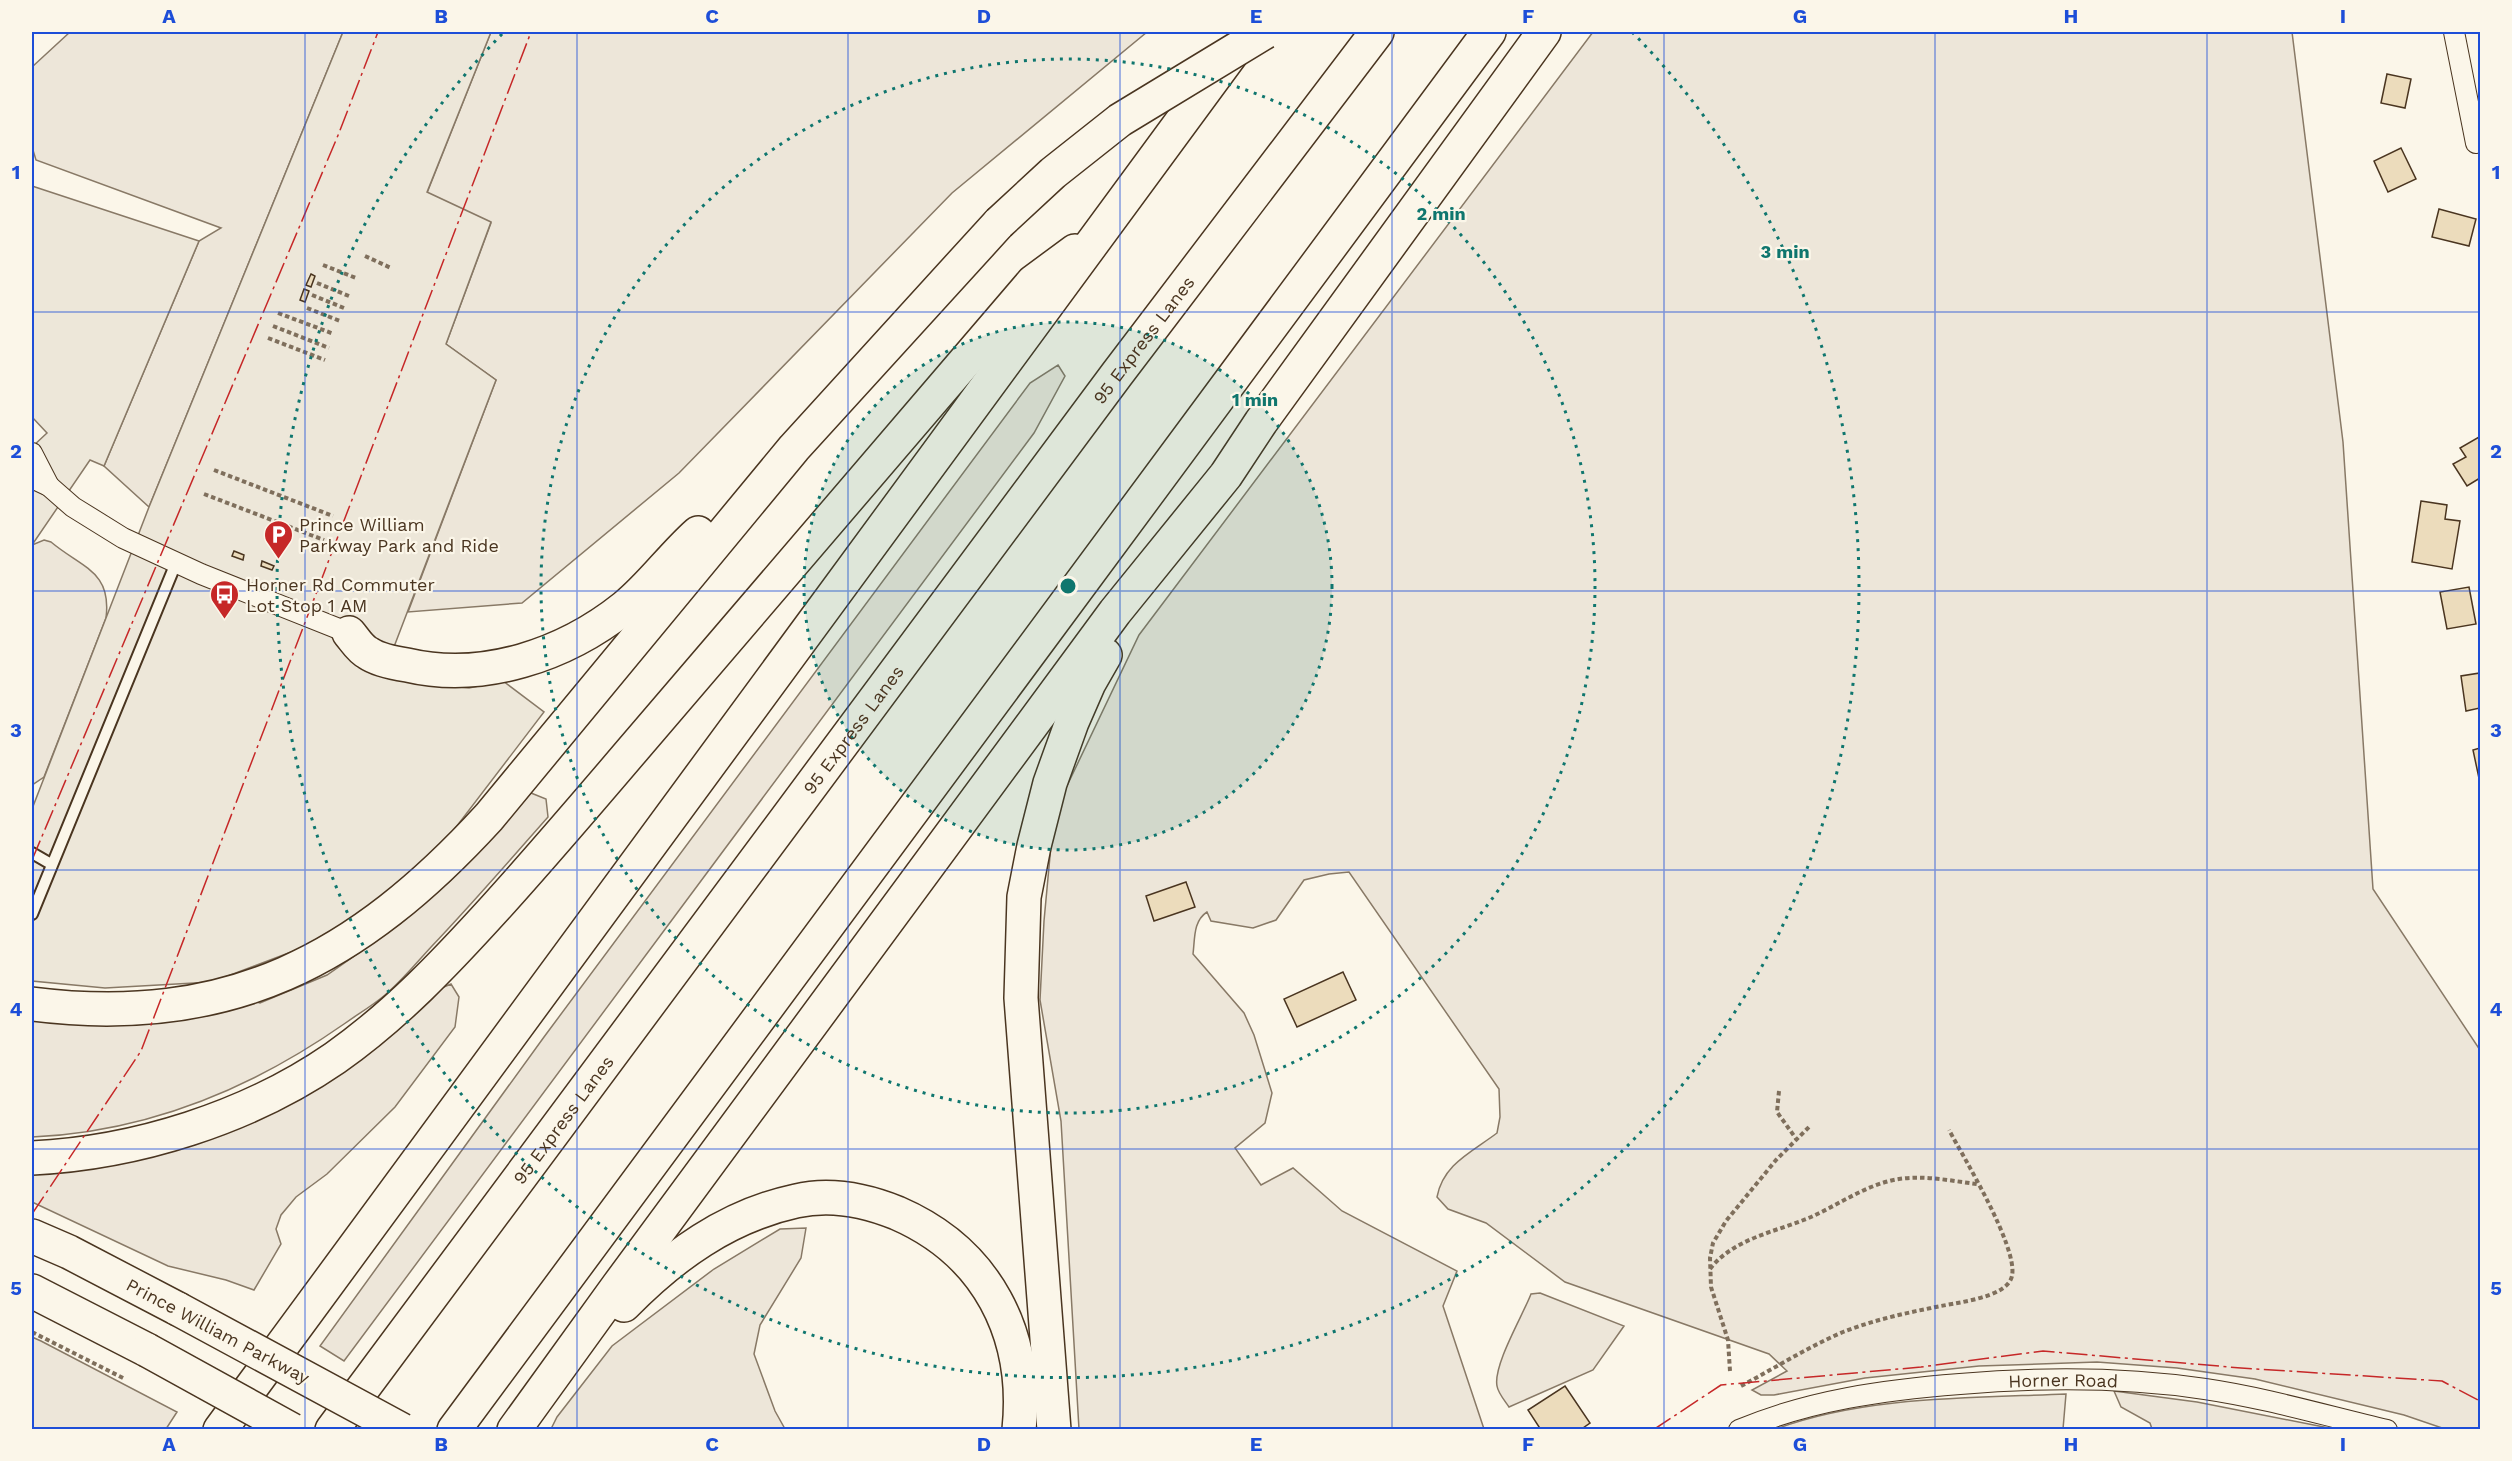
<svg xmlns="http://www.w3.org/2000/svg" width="2512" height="1461" viewBox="0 0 2512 1461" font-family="'Work Sans',sans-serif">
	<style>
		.green { fill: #ede6d9; stroke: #887966; stroke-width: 1.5 }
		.parking { fill: #ede7d9; stroke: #887966; stroke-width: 1.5 }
		.building { fill: #ecdcbc; stroke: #4a3520; stroke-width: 1.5 }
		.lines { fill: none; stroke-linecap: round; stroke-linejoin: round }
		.lane-casing { stroke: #4a3520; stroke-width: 14 }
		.street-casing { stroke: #4a3520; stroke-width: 22 }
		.highway-casing { stroke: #4a3520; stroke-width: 36 }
		.path { stroke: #7f6f5c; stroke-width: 4; stroke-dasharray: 4.5 3; stroke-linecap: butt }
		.lane { stroke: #fbf6e9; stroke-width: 10 }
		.street { stroke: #fbf6e9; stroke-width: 20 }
		.highway { stroke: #fbf6e9; stroke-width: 33 }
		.highway-bridge-casing { stroke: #4a3520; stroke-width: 36; stroke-linecap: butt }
		.highway-bridge { stroke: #fbf6e9; stroke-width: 33 }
		.power { stroke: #c62828; stroke-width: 1.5; stroke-dasharray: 21 4.5 3 4.5; stroke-linecap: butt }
		.grid { fill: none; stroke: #1d4ed8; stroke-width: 1.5; stroke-opacity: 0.55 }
		.ring { fill: none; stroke: #0f766e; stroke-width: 3; stroke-dasharray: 3 6 }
		.labels { text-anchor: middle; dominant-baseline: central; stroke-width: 4.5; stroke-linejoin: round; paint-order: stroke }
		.street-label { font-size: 18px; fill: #4a3520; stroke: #fbf6e9 }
		.poi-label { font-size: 18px; fill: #4a3520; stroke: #fbf6e9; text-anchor: start }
		.centre { fill: #0f766e; stroke: #fbf6e9; stroke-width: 3 }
		.ring-label { font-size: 18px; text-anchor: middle; font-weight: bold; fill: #0f766e; stroke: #fbf6e9; stroke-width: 4.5; stroke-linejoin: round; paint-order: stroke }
		.neatline { fill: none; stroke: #1d4ed8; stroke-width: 2 }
		.grid-label { font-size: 20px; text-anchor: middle; font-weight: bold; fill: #1d4ed8 }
	</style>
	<rect width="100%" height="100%" fill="#fbf6e9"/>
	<path class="green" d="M70 32H343L149 507 104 466 199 241 221 228 36 160 32 147V67Z
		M491 32H1147L952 193 679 473 522 603 408 612 496 380 446 344 491 223 427 193Z
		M1593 32H2292L2343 442 2373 889 2480 1050V1429H2445L2404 1415 2255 1379 2177 1368 2097 1362 1979 1366 1865 1378 1774 1395H1761L1752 1390 1787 1371 1769 1354 1565 1282 1486 1223 1448 1209 1437 1197C1443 1164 1472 1152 1497 1133L1500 1117 1499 1089 1349 872 1329 874 1304 880 1276 920 1253 928 1211 921 1207 912C1193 921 1195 939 1193 954L1244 1013 1254 1035 1272 1093 1265 1123 1235 1148 1261 1185 1293 1168 1342 1211 1457 1271 1443 1306 1484 1429H1079L1061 1121 1040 1000 1044 921 1054 813 1139 635Z
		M1058 365 1065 376 1034 433 344 1361 320 1346 544 1037 1030 383Z
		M44 540 51 542C82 568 112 571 106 618L44 777 32 785V545Z
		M531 793 546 799 548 817C510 860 472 904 432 946 417 962 402 981 385 995 372 1006 358 1014 344 1024 251 1089 146 1132 32 1137V1019L250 1000 260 1003 327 975 400 924 450 881Z
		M451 984 459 997 455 1027 395 1107 327 1174 296 1197 281 1215 276 1229 281 1244 254 1290 226 1280 168 1266 32 1202V1171L149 1153 432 992Z
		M806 1228 801 1258 760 1325 754 1354 775 1411 785 1429H551L557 1417 612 1346 714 1269 780 1229Z
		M1540 1293 1624 1326 1593 1370 1509 1407C1505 1401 1498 1393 1497 1386 1493 1365 1523 1315 1531 1294Z
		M32 1337 41 1341 177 1412 166 1429H32Z
		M2114 1391 2197 1402 2334 1429H2152L2150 1423 2121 1407Z
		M2066 1394 2063 1429H1776C1865 1396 1971 1398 2066 1394Z"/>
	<path class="parking" d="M343 32H491L427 192 491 222 446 344 496 380 384 673 431 684 469 688 503 681 544 712 421 873 344 932 212 982 105 988 32 981V809L149 507Z
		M32 186 199 241 104 466 90 460 32 545V447L47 433 32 417Z"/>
	<path class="building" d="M2387 74 2411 79 2405 108 2381 103Z
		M2401 148 2416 179 2388 192 2374 161Z
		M2439 209 2476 219 2469 246 2432 237Z
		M311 274 315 276 311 287 306 285Z
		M304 289 309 291 305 302 300 300Z
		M2479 437 2480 478 2467 486 2453 464 2466 457 2460 448Z
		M2421 501 2447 505 2445 519 2460 521 2452 569 2412 562Z
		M234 551 244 555 243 560 232 556Z
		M262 561 274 566 272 570 261 566Z
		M2469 587 2476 624 2447 629 2440 592Z
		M2480 673V708L2466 711 2461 676Z
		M2480 748V783L2473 750Z
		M1186 882 1195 907 1154 921 1146 896Z
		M1343 972 1356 1000 1297 1027 1284 999Z
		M1565 1386 1590 1423 1580 1430H1541L1528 1410Z"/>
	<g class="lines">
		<defs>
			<path id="lane" d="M32 853 51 864
				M32 914 176 563"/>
			<g id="street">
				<path d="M2454 32 2476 143"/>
				<path d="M32 453 49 486"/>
				<path d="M32 478 49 486 73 507 123 538 201 574 349 633"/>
				<path id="s1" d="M1739 1430C1810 1400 1884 1390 1960 1384 2042 1377 2124 1377 2205 1389 2266 1398 2327 1416 2387 1430"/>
			</g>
			<g id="highway">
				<path d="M349 633C355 640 360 649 368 653 378 660 394 663 407 665 483 683 565 655 625 607 652 585 672 556 698 533"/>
				<path d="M32 1004C229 1029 358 960 489 817L794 448 999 223"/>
				<path d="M32 1158C136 1153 248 1118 335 1058 396 1015 445 963 495 908 543 855 589 801 635 747 768 592 901 437 1033 282L1075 251"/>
				<path d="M32 1236 69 1252 178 1309"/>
				<path d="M32 1291 147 1350"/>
				<path d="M624 1305C672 1256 727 1216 796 1201 830 1193 865 1200 897 1213 987 1252 1029 1334 1019 1430"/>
				<path d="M220 1430 1232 53"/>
				<path id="s2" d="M332 1430 1117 374 1377 32"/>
				<path d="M454 1430 1489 32"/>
				<path d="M514 1430 618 1286 1115 612 1226 475 1261 422 1544 32"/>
				<path d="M1054 1430 1021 998 1024 897 1034 846 1050 783 1072 722 1089 683 1105 655"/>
			</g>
		</defs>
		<use href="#lane" class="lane-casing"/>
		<use href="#street" class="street-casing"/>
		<use href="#highway" class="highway-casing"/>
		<path class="path" d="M365 256 391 268
			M323 265 356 278
			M317 283 349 296
			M312 295 344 308
			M307 308 340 321
			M278 313 334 334
			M273 326 329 348
			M268 338 325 360
			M214 470 333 516
			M204 494 324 540
			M1779 1091 1777 1112 1797 1140
			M1710 1269C1734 1238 1776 1232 1811 1217 1840 1204 1867 1184 1899 1179 1924 1175 1952 1181 1977 1184
			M32 1332 125 1379
			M1730 1371 1728 1340 1711 1287 1710 1258 1713 1243 1726 1221 1776 1160 1809 1127
			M1741 1386C1775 1368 1808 1347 1843 1332 1871 1321 1901 1314 1931 1308 1951 1303 2007 1299 2012 1276 2018 1247 1964 1158 1949 1130"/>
		<use href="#lane" class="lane"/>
		<use href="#street" class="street"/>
		<use href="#highway" class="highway"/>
		<defs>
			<path id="highway-bridge" d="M999 223 1053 173 1120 120 1265 32
				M178 1309 402 1430
				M147 1350 292 1430"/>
		</defs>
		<use href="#highway-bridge" class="highway-bridge-casing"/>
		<use href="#highway-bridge" class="highway-bridge"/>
		<path class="power" d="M32 860 339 133 378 32
			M32 1214 141 1051 531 32
			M1653 1430 1721 1385 1921 1367 2043 1351 2241 1368 2442 1381 2480 1401"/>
	</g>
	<path class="grid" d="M305 32V1430M577 32V1430M848 32V1430M1120 32V1430M1392 32V1430M1664 32V1430M1935 32V1430M2207 32V1430M32 312H2480M32 591H2480M32 870H2480M32 1149H2480"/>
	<circle cx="1068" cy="586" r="264" fill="#0f766e" fill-opacity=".12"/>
	<g class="ring">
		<circle cx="1068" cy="586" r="264"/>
		<circle cx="1068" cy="586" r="527"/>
		<path d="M1632 32A791 791 0 1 1 504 32"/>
	</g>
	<defs>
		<symbol id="parking-pin" viewBox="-11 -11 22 30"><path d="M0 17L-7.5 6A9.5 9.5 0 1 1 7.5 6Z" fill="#c62828" stroke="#fbf6e9"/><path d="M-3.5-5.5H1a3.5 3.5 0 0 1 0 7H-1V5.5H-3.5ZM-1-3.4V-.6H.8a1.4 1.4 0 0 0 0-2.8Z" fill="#fff"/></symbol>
		<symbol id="bus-pin" viewBox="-11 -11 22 30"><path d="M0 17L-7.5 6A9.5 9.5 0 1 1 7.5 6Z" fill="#c62828" stroke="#fbf6e9"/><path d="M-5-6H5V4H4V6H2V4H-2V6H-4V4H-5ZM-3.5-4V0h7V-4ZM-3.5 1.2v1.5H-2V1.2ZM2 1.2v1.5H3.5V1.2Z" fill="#fff"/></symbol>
	</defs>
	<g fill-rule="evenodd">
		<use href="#parking-pin" x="262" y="518" width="33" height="45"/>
		<use href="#bus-pin" x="208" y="578" width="33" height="45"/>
	</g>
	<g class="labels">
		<g class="street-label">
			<text stroke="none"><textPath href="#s2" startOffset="1359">95 Express Lanes</textPath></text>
			<text stroke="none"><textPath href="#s2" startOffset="873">95 Express Lanes</textPath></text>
			<text stroke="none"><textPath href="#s2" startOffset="387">95 Express Lanes</textPath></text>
			<text transform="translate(218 1331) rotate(28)">Prince William Parkway</text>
			<text stroke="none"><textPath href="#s1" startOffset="330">Horner Road</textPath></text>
		</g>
		<g class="poi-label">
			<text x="299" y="524">Prince William<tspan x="299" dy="21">Parkway Park and Ride</tspan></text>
			<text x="246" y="584">Horner Rd Commuter<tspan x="246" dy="21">Lot Stop 1 AM</tspan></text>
		</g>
	</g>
	<circle cx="1068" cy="586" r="9" class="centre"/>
	<g class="ring-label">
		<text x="1441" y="220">2 min</text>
		<text x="1785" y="258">3 min</text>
		<text x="1255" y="406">1 min</text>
	</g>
	<rect width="2512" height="1461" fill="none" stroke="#fbf6e9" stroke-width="66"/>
	<rect x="33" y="33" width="2446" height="1395" class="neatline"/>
	<g class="grid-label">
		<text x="169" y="23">A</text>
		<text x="441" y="23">B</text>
		<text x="712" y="23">C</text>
		<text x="984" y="23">D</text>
		<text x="1256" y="23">E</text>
		<text x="1528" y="23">F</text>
		<text x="1800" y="23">G</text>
		<text x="2071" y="23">H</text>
		<text x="2343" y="23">I</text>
		<text x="16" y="179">1</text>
		<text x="2496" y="179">1</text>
		<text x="16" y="458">2</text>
		<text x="2496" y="458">2</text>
		<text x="16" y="737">3</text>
		<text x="2496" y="737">3</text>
		<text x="16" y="1016">4</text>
		<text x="2496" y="1016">4</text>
		<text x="16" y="1295">5</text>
		<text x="2496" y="1295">5</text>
		<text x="169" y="1451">A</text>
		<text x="441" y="1451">B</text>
		<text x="712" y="1451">C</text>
		<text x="984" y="1451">D</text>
		<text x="1256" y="1451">E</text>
		<text x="1528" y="1451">F</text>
		<text x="1800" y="1451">G</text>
		<text x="2071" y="1451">H</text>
		<text x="2343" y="1451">I</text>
	</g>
</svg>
